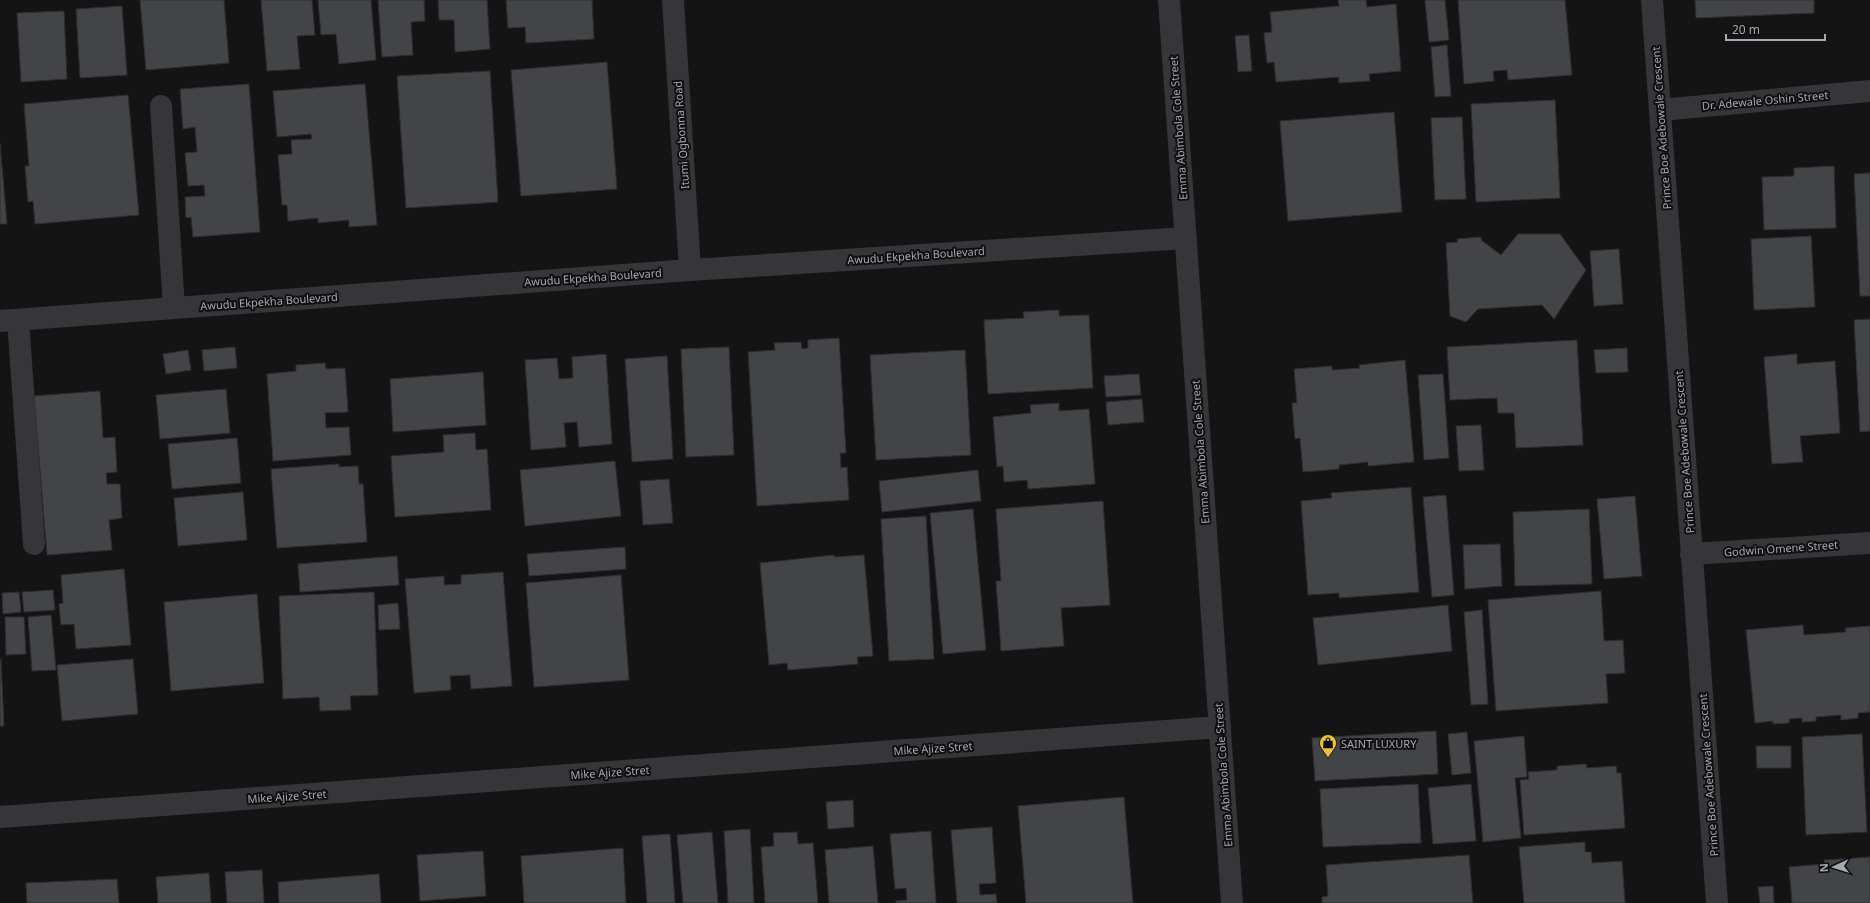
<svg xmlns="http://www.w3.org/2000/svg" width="1870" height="903" viewBox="0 0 1870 903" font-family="'Noto Sans',sans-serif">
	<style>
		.building { fill: #434448; stroke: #2e2e31 }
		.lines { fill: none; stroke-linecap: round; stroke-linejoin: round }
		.minor { stroke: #35353a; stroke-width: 22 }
		.labels { text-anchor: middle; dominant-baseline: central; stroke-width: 4; stroke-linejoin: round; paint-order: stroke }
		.street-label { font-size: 11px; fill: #a6a9b5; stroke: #0f0f10 }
		.poi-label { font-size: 11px; fill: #a6a9b5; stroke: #0f0f10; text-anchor: start }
	</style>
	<rect width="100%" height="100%" fill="#141415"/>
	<path class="building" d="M140 0H224L229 63 146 70Z
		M261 0H312L315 35 297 36 300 69 267 71Z
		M318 0H371L376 60 339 64 336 34 321 35Z
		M378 0H424L425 21 411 22 413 55 382 57Z
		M438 0H487L490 49 455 52 454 20H439Z
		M506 0H592L594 39 526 43 525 27 508 28Z
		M1338 0H1366L1367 7 1396 4 1401 71 1369 74 1370 81 1339 83V77L1276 82 1274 62 1267 63 1264 33 1272 32 1270 12 1339 6Z
		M1425 0H1445L1449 40 1429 42Z
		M1458 0H1565L1572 75 1508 80 1507 70 1493 71 1494 81 1464 84Z
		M1695 0H1814V13L1696 18Z
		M122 6 127 75 80 78 76 9Z
		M64 11 67 79 21 82 17 13Z
		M1249 35 1252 71 1238 72 1235 36Z
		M1447 45 1451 96 1435 97 1431 47Z
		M607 62 617 189 521 196 511 70Z
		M490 71 498 202 406 208 397 76Z
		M249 84 260 232 193 237 191 217 186 218 185 197 205 196 204 185 188 186 185 153 197 152 195 127 183 129 180 89Z
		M365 84 377 225 349 227V220L318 223V218L288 221 287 205H282L278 155 292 154 291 140 312 139 311 134 277 137 273 91Z
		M128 95 139 215 35 224 33 201 28 202 25 166H29L24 104Z
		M1555 100 1560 198 1476 202 1471 104Z
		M1394 112 1402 212 1288 221 1280 121Z
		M1462 117 1466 199 1435 200 1431 118Z
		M0 143 7 224H0Z
		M1834 166 1836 228 1764 230 1762 177 1794 176V168Z
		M1870 173V296H1860L1854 174Z
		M1518 234H1560L1586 270 1554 319 1542 305 1478 309 1466 322 1450 316 1446 243 1458 242 1457 239 1481 237V240L1501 255Z
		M1811 236 1815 307 1754 310 1751 239Z
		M1619 249 1623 304 1594 306 1590 251Z
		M1059 310V316L1089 315 1093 388 988 394 984 320 1024 318 1023 312Z
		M1870 319V431L1860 432 1854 320Z
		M839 338 846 453H840L841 468 847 467 849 500 757 506 748 352 775 350 774 343 801 342 802 349 808 348V340Z
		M1577 340 1583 445 1516 448 1514 413H1498L1497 398 1450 400 1447 347Z
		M235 347 237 368 204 371 202 350Z
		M729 347 734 455 686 457 681 349Z
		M1627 348 1628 372 1596 373 1594 350Z
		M188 350 191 370 166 374 163 354Z
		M965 350 971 455 876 460 870 355Z
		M606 354 612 444 579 447 577 422 564 423 566 447 531 450 525 360 557 358 559 379 573 378 572 357Z
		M1797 354V364L1835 361 1840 433 1800 436 1803 462 1772 464 1764 357Z
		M667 356 673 459 632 462 625 359Z
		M1405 360 1414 462 1368 466V462L1339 465V469L1303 472 1300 438 1295 439 1292 403H1297L1294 369 1332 366V370L1360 368 1359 365Z
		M325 363 326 369 345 368 348 412 325 413 326 428 349 427 351 455 273 461 267 374 296 371V365Z
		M483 372 486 425 393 432 390 379Z
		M1139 374 1141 395 1106 397 1104 376Z
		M1443 374 1449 458 1424 460 1418 375Z
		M226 389 230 433 160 439 156 395Z
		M100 391 103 438 115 437 117 472 106 473 107 484H120L122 518 109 520 112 550 47 555 34 396Z
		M1142 399 1144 422 1108 425 1106 402Z
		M1059 403V411L1089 409 1095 484 1028 489 1027 480 1004 482 1003 466 997 467 993 417 1031 413 1030 405Z
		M1481 425 1484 470 1459 471 1456 426Z
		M475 433 476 450 487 449 491 510 395 517 391 456 444 452 443 435Z
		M237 438 241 483 172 489 168 444Z
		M615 461 621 516 525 526 520 470Z
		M339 464V467L358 466 359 484H363L367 542 277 548 271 469Z
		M978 470 981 501 882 512 879 481Z
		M669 479 673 523 643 525 640 481Z
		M1411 487 1419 592 1339 598V593L1308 595 1301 501 1332 498 1331 493Z
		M243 492 247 540 178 546 174 498Z
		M1446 495 1454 595 1432 597 1423 497Z
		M1635 496 1642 576 1604 579 1597 499Z
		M1103 501 1110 605 1061 608 1064 646 1001 651 996 581H1001L996 509Z
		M973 509 986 650 943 654 930 513Z
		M1589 509 1592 584 1515 586 1513 512Z
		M926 516 934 659 889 661 881 519Z
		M1500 544 1502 586 1465 589 1463 545Z
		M625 547 626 569 529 576 527 554Z
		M834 555V557L864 555 873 656 857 657 858 664 788 670 787 663 769 665 760 563Z
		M397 556 399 585 300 592 298 564Z
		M124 569 131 645 76 649 74 624 61 625 59 604 63 603 61 575Z
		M503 572 512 686 471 689 470 675 450 676 451 690 414 693 405 579 444 576V585L461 584V575Z
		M621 575 629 680 534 687 526 583Z
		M53 590 55 610 24 612 22 592Z
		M1601 591 1604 641 1623 640 1625 673 1606 674 1608 703 1496 711 1488 600Z
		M19 592 21 612 3 614 2 593Z
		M374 592 378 695 350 696 351 710 320 711 319 697 283 699 279 596Z
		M257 594 264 683 171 691 164 602Z
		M398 603 400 629 379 630 378 605Z
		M1448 605 1452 651 1318 665 1313 618Z
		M1482 610 1488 704 1471 705 1464 612Z
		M51 615 56 670 32 671 28 617Z
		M5 617H24L26 654 6 655Z
		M1803 625 1804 635 1846 632 1845 628 1870 626V712L1858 713V718L1841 720V715L1816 717V721L1802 722V718L1789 719V723L1773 724V721L1755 723 1746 630Z
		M0 659H1L4 726H0Z
		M133 659 138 714 62 721 57 665Z
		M1436 731 1438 774 1315 781 1312 738Z
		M1467 732 1471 773 1452 775 1448 734Z
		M1862 734 1867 832 1806 835 1802 737Z
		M1524 736 1527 777 1515 778 1521 838 1483 842 1474 741Z
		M1756 746H1791V768H1757Z
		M1586 764 1587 768 1616 766 1617 773H1621L1625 828 1524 835 1520 780 1529 779 1528 772 1557 770V766Z
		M1418 784 1421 843 1323 847 1320 789Z
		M1471 784 1476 841 1433 844 1428 788Z
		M1124 797 1133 903H1026L1018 806Z
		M853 800 854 827 828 829 826 802Z
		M992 827 996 883 979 884 980 895 996 894 997 903H957L951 830Z
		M750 829 754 903H728L724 831Z
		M931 831 936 903H896V901L907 900 906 888 895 889 890 834Z
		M712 832 718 903H683L677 835Z
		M797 832 798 844 813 843 818 903H765L761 847 774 846 773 833Z
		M670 834 675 903H647L642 836Z
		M1585 842V852H1591L1592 863 1622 861 1625 903H1524L1519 847Z
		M873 846 878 903H829L825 850Z
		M623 848 626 903H524L521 856Z
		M483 851 486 896 420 901 417 855Z
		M1469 855 1473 903H1322V897L1328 896 1326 865Z
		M1870 857V903H1792L1789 867 1825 864 1824 860Z
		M262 870 264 903H227L225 872Z
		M209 873 211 903H158L156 877Z
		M379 874 381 903H279L278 882Z
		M117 879 119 903H27L26 883Z
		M1773 886 1774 903H1760L1758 887Z"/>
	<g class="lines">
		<path class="minor" d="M673 0 690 270
			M1169 0 1232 903
			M1652 0 1717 903
			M161 106 174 308
			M1660 110 1870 91
			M18 320 34 544
			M0 321 690 270 1186 238
			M1691 554 1870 543
			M0 817 1220 727"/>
	</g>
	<defs>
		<symbol id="shop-pin" viewBox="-11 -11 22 30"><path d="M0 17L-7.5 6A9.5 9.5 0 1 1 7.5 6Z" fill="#e7c23a" stroke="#0f0f10"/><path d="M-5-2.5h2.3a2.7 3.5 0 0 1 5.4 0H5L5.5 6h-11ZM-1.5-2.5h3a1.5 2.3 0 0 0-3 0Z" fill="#111"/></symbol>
	</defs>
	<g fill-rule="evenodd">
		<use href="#shop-pin" x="1318" y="733" width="20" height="27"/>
	</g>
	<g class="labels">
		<g class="street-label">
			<text transform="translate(1765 100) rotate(-5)">Dr. Adewale Oshin Street</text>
			<text transform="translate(1178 128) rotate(-94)">Emma Abimbola Cole Street</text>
			<text transform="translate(1661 128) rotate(-94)">Prince Boe Adebowale Crescent</text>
			<text transform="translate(681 135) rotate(-94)">Itumi Ogbonna Road</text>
			<text transform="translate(916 255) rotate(-4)">Awudu Ekpekha Boulevard</text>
			<text transform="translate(593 277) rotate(-4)">Awudu Ekpekha Boulevard</text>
			<text transform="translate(269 301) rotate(-4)">Awudu Ekpekha Boulevard</text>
			<text transform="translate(1200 452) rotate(-94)">Emma Abimbola Cole Street</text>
			<text transform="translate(1684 452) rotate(-94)">Prince Boe Adebowale Crescent</text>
			<text transform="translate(1781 548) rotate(-4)">Godwin Omene Street</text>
			<text transform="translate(933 748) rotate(-4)">Mike Ajize Stret</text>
			<text transform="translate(610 772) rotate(-4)">Mike Ajize Stret</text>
			<text transform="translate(1223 775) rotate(-94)">Emma Abimbola Cole Street</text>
			<text transform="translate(1708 775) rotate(-94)">Prince Boe Adebowale Crescent</text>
			<text transform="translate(287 796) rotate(-4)">Mike Ajize Stret</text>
		</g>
		<g class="poi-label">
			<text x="1341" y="743">SAINT LUXURY</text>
		</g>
	</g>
	<g transform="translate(1834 867) rotate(266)" stroke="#0f0f10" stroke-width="3" paint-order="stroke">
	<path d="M0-3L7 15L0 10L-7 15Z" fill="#a6a9b5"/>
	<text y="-6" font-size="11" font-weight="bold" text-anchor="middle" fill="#a6a9b5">N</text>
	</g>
	<path d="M1726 34v6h99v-6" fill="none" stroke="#a6a9b5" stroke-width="2"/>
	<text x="1732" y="34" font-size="12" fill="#a6a9b5" stroke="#0f0f10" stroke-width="3" paint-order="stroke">20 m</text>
</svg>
